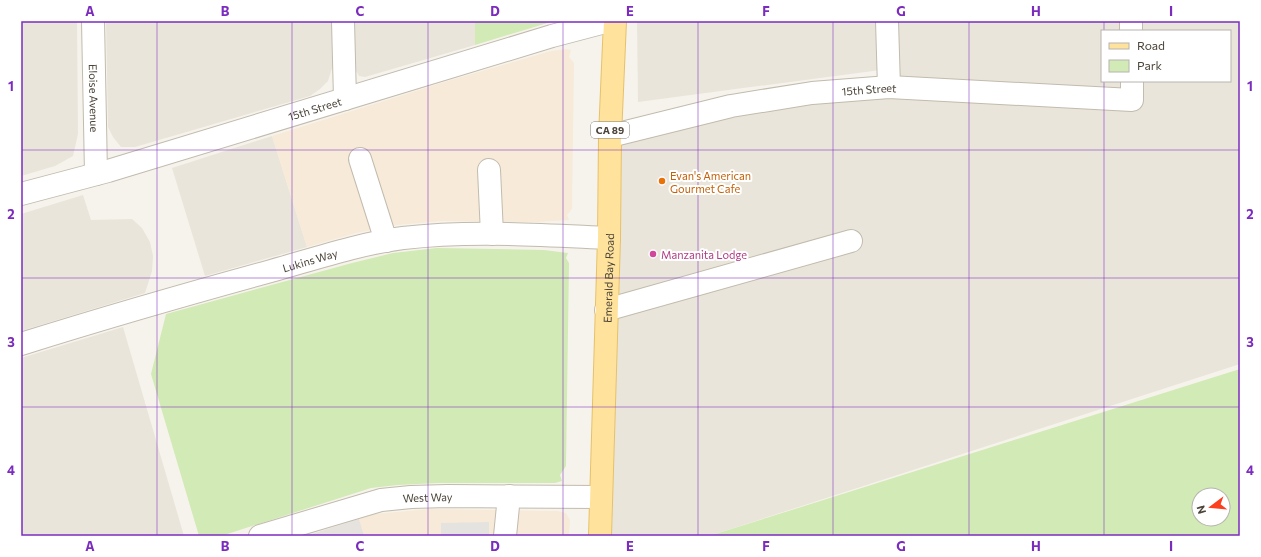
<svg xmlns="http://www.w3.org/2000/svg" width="1261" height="557" viewBox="0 0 1261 557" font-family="Commissioner,sans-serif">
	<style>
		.residential { fill: #eae5da; fill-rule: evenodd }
		.commercial { fill: #f7ead8 }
		.industrial { fill: #e6e2dd }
		.green { fill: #d2eab5; fill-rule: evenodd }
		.parking { fill: #e5e3e0 }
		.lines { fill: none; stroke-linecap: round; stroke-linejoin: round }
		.minor-casing { stroke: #c2bbae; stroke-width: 24 }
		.major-casing { stroke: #e6c16a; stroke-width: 24 }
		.minor { stroke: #fff; stroke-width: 22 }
		.major { stroke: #ffe39c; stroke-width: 22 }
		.grid { fill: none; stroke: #7b2cbf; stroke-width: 1; stroke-opacity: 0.55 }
		.food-dot { fill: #e8710a; stroke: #fff; stroke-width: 1.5 }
		.hotel-dot { fill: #d1479c; stroke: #fff; stroke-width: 1.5 }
		.labels { text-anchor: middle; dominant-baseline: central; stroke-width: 4; stroke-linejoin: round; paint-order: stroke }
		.shield { fill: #fff; stroke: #817c74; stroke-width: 1 }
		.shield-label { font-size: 10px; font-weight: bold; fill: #4b4439 }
		.street-label { font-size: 11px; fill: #4b4439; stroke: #fff }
		.food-label { font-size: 11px; fill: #c56008; stroke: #fff; text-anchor: start }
		.hotel-label { font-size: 11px; fill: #b23c85; stroke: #fff; text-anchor: start }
		.neatline { fill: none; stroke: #7b2cbf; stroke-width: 1.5 }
		.grid-label { font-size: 13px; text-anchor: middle; font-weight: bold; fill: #7b2cbf }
	</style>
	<rect width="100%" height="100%" fill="#f6f3ec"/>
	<path class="residential" d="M21 21H77L78 134 73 156 55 166 21 176Z
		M106 21H332L333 65 328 81 320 89 310 96 135 147H121L113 137 108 127Z
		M354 21H475V45L365 77 359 76 355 69Z
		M637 21H1240V364L709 536H598L610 136 888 87V69L638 102ZM1102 31H1230V81H1102Z
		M272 136 307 247 205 276 172 168Z
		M83 195 91 220 132 219 142 228 150 242 153 256 152 271 145 293 21 331V214Z
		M123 327 184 536H21V358Z"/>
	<path class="commercial" d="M566 49 571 50 569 57 574 63 572 209 567 215 569 220 537 222 442 221 397 225 356 233 307 247 272 136 451 80 551 51Z
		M429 509 557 511 566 513 570 520 569 536H364L359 519 375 514Z"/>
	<path class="industrial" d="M359 519 364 536H305Z"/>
	<path class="green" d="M475 21H554L475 45Z
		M437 248 544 250 568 253 566 258 569 263 566 466 560 475 562 481 555 483H438L398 485 371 488 221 536H199L151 374 166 314 352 263 393 253Z
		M1240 369V536H709ZM1199 495H1223V519H1199Z"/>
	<path class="parking" d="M489 522V536H441V523Z"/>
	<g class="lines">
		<defs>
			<g id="minor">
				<path id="s1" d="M93 21 96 174"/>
				<path d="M343 21 345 99"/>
				<path d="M887 21 889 87"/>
				<path d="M1131 21V31"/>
				<path id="s2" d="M610 136 731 106 812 93 889 87 1132 100V81"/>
				<path d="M360 159 386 241"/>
				<path d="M489 170 492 234"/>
				<path id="s3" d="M21 194 108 171 552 36 609 21"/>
				<path d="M606 310 851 241"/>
				<path id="s4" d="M21 344C104 318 187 294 271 271 314 259 358 244 403 238 471 230 541 235 609 238"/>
				<path id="s5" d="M260 536 381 500 411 497 448 496 601 497"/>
				<path d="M505 536 509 496"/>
			</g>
			<g id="major">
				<path id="s6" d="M600 536 609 238 610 136 615 21"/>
			</g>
		</defs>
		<use href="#minor" class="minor-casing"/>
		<use href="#major" class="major-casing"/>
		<use href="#minor" class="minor"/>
		<use href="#major" class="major"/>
	</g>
	<path class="grid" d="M157 21V536M292 21V536M428 21V536M563 21V536M698 21V536M833 21V536M969 21V536M1104 21V31M1104 81V536M21 150H1240M21 278H1240M21 407H1240"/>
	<circle class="food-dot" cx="662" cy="181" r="4"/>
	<circle class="hotel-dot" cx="653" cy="254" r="4"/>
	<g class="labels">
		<rect class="shield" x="591" y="122" width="38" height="16" rx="3"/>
		<g class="shield-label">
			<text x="610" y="130">CA 89</text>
		</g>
		<g class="street-label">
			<text stroke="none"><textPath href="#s2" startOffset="264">15th Street</textPath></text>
			<text stroke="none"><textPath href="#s1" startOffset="77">Eloise Avenue</textPath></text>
			<text stroke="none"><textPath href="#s3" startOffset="306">15th Street</textPath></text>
			<text stroke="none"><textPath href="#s4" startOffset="301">Lukins Way</textPath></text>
			<text stroke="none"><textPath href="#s6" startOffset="258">Emerald Bay Road</textPath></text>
			<text stroke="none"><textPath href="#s5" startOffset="173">West Way</textPath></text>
		</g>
		<g class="food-label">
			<text x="670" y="175">Evan's American<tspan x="670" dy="13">Gourmet Cafe</tspan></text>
		</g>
		<g class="hotel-label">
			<text x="661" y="254">Manzanita Lodge</text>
		</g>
	</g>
	<rect width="1261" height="557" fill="none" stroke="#ffffff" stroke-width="44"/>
	<rect x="1101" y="30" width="130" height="52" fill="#ffffff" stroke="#b7b4b0"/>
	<rect x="1109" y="43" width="20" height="6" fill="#ffe39c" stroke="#b7b4b0"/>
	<text x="1137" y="50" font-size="12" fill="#4b4439">Road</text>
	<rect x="1109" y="60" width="20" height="12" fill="#d2eab5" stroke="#b7b4b0"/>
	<text x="1137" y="70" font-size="12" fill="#4b4439">Park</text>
	<g transform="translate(1211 507) rotate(254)"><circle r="19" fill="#ffffff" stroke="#b7b4b0"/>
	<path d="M0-3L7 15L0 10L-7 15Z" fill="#fc3f1d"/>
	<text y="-6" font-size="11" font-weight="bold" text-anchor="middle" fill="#4b4439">N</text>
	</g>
	<rect x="22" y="22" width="1217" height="513" class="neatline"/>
	<g class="grid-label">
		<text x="90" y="16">A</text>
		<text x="225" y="16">B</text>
		<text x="360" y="16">C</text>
		<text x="495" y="16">D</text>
		<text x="630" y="16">E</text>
		<text x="766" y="16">F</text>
		<text x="901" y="16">G</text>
		<text x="1036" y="16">H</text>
		<text x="1171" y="16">I</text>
		<text x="11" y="91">1</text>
		<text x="1250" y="91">1</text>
		<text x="11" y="219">2</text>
		<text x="1250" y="219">2</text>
		<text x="11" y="347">3</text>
		<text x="1250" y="347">3</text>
		<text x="11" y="475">4</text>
		<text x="1250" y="475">4</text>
		<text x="90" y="551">A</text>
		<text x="225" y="551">B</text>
		<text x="360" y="551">C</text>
		<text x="495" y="551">D</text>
		<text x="630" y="551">E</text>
		<text x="766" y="551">F</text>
		<text x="901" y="551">G</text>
		<text x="1036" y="551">H</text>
		<text x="1171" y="551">I</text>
	</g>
</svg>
